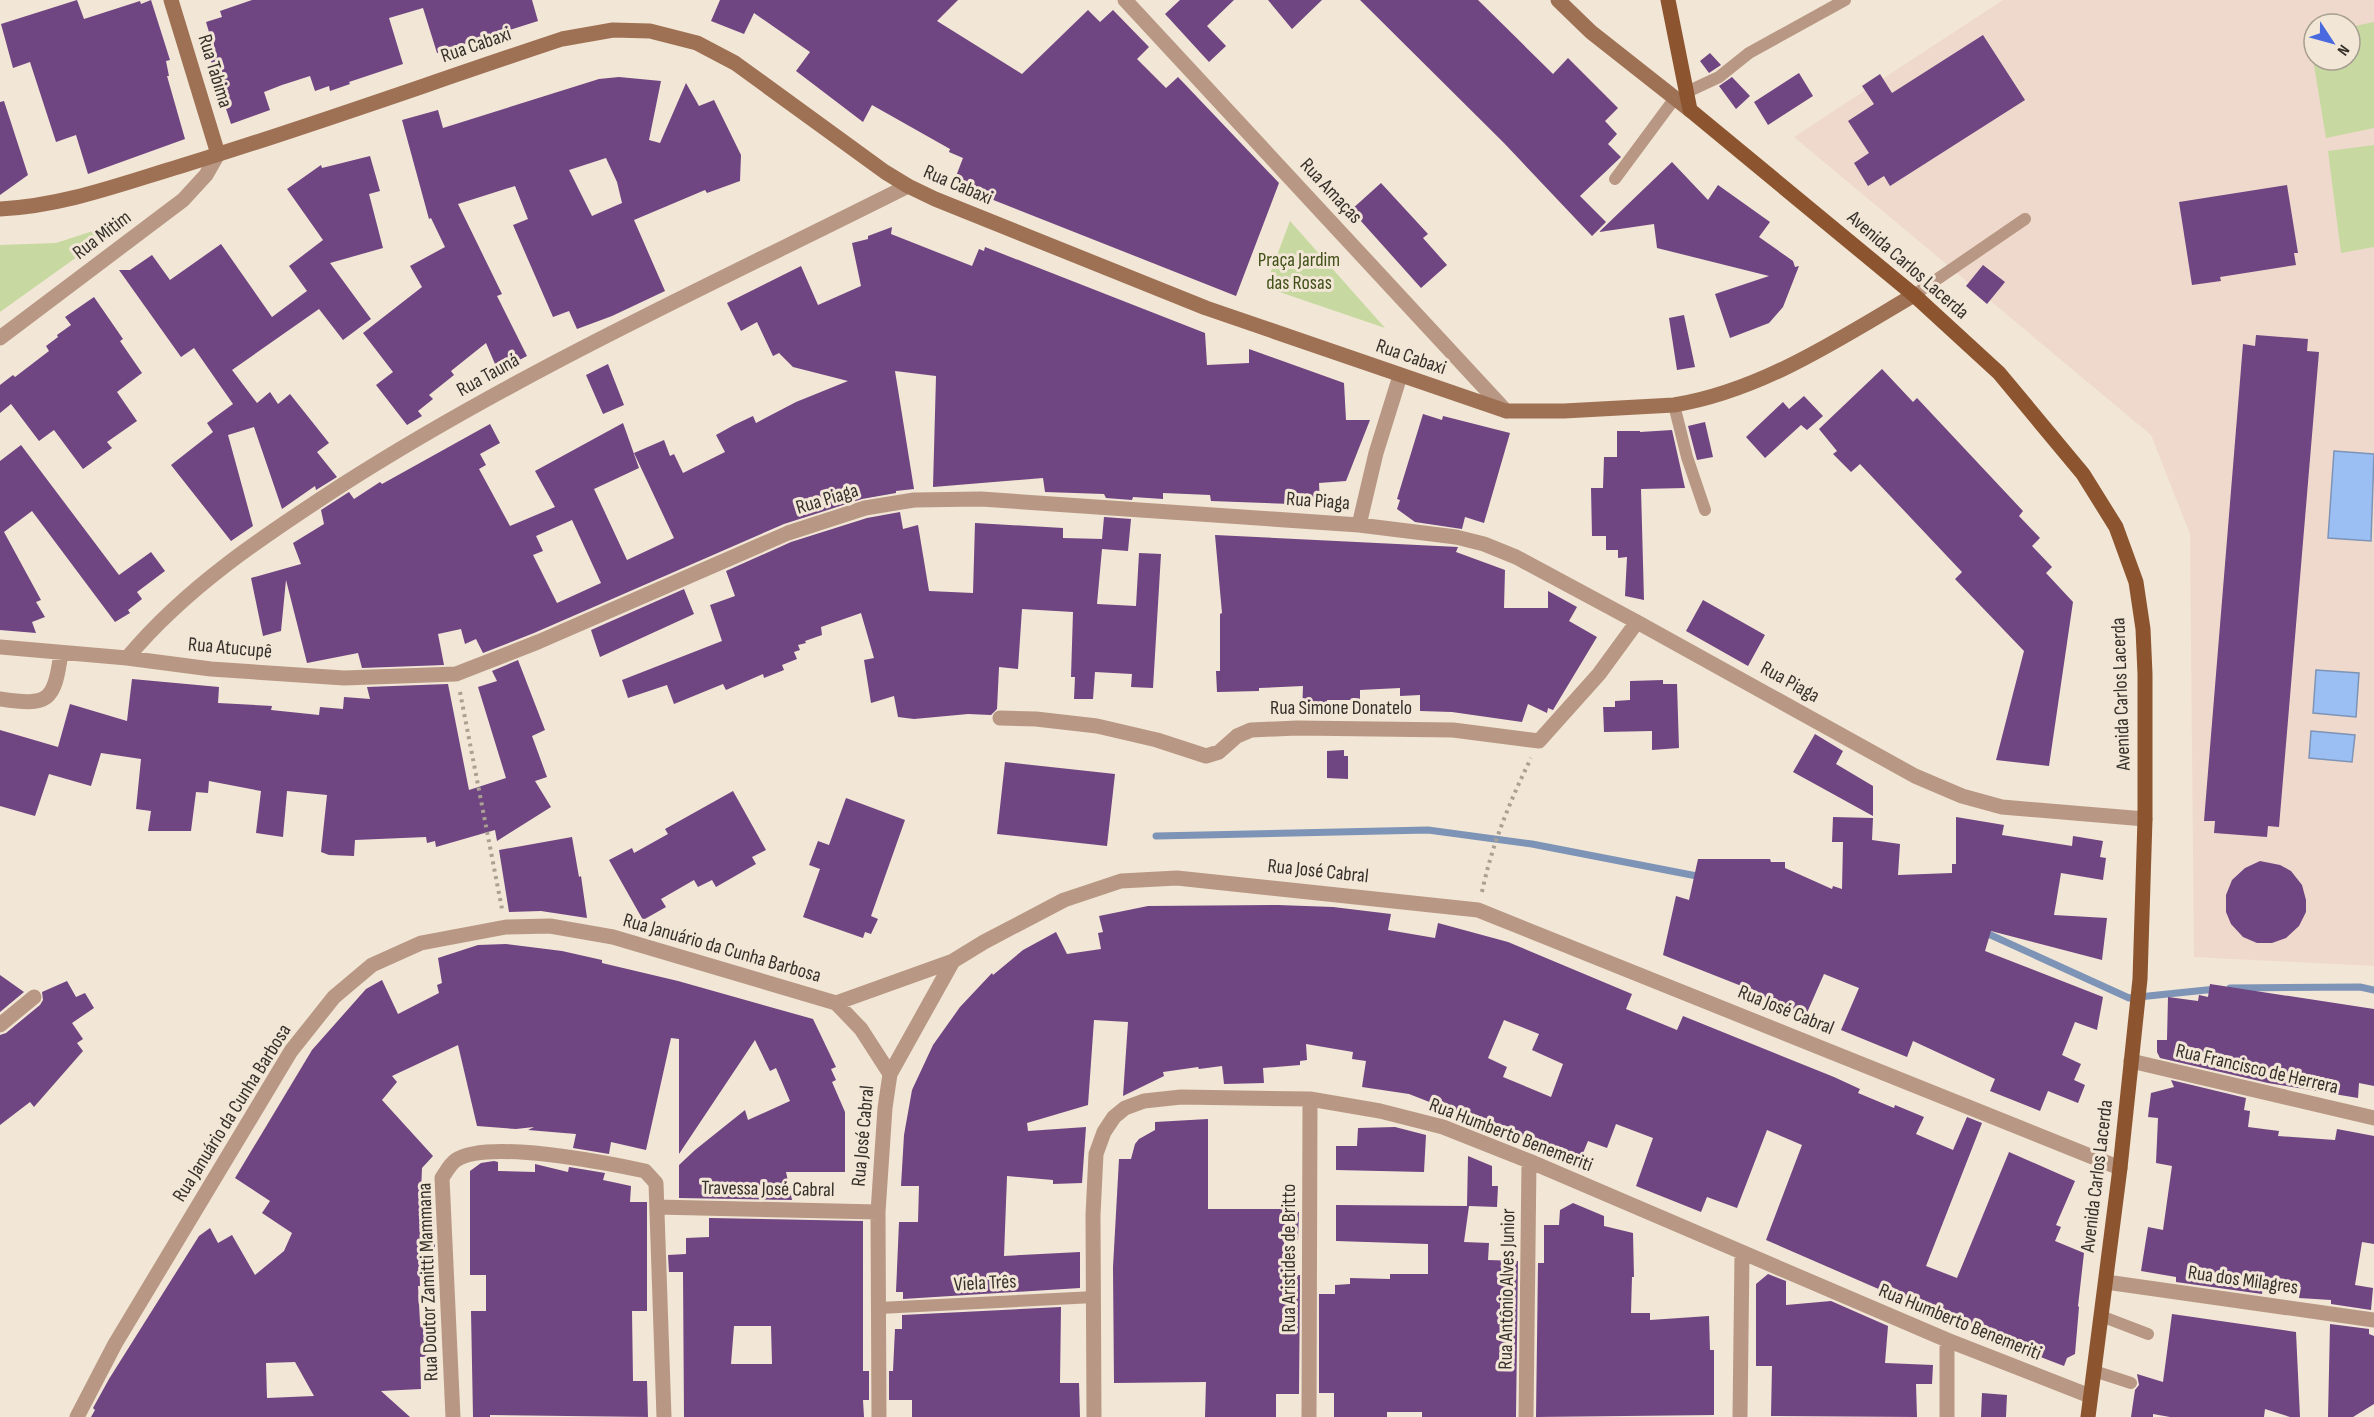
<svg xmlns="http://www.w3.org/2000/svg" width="2374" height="1417" viewBox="0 0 2374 1417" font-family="'Sofia Sans Condensed',sans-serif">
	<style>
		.education { fill: #efd9cc; fill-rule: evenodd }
		.green { fill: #c7d9a0 }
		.water { fill: #9bbef3; stroke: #7d94b7; stroke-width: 1.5 }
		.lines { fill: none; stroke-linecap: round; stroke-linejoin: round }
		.stream { stroke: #7d94b7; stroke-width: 7 }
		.building { fill: #6f4582; fill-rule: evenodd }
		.path { stroke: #aaa194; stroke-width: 4; stroke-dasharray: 3 4.5; stroke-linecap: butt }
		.lane { stroke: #b89884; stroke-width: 12 }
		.street { stroke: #b89884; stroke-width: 15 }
		.secondary { stroke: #9f7154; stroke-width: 15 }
		.primary { stroke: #8c552f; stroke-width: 15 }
		.labels { text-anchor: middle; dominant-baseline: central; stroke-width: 6; stroke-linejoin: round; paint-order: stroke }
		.street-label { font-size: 20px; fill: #36312b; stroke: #f2e6d6 }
		.park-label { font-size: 20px; fill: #425119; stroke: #f2e6d6 }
	</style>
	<rect width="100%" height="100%" fill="#f2e6d6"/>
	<path class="education" d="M2003 0H2374V966L2194 957 2190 534 2151 435 1794 137ZM2314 24H2350V60H2314Z"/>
	<path class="green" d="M2374 22V128L2326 138 2309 35 2314 34V60H2350V27Z
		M2374 145V247L2341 253 2328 151Z
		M130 219 0 312V245L56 243Z
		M1290 221 1385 328 1265 287Z"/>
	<path class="water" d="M2334 451 2374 454 2371 541 2328 538Z
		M2316 670 2359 673 2356 717 2313 713Z
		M2311 731 2355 735 2352 762 2309 758Z"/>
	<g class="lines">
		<path class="stream" d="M1156 836 1428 830 1532 844 1702 877
			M1984 932 2129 998 2216 989
			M2230 988 2360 987 2374 990"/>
	</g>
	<path class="building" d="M77 0 84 19 140 1 141 4 151 0 170 60 166 61 169 76H167L185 139 88 174 76 135 56 142 30 62 13 68 1 24Z
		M252 0H532L538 21 437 53 423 8 389 18 403 64 349 82 350 84 330 91 329 86 315 91 310 76 282 85 264 92 270 110 231 124 213 69 207 44 212 42 206 22 222 17 220 11Z
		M720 0H958L937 21 1022 74 1088 10 1100 22 1113 10 1149 47 1137 59 1166 88 1178 77 1279 183 1236 296 953 184 963 158 949 152 950 149 872 105 863 122 796 71 810 52 754 13 744 34 711 21Z
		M1180 0H1234L1207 26 1226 46 1209 62 1165 14Z
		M1268 0H1322L1292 29Z
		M1360 0H1478L1553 74 1568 58 1618 108 1605 121 1617 134 1608 144 1621 157 1580 196 1606 222 1592 236 1504 143Z
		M1983 35 2025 100 1890 186 1884 176 1868 186 1854 163 1869 153 1848 121 1874 104 1862 86 1880 74 1892 93Z
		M1710 53 1721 65 1709 73 1700 61Z
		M1799 73 1813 96 1768 125 1754 102Z
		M619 77 661 81 649 140 660 143 686 83 699 106 714 100 741 155 740 181 707 193 705 190 634 220 665 291 612 316 577 329 569 311 553 317 513 225 528 219 515 186 458 204 502 294 497 296 527 356 498 371 486 343 451 371 454 375 429 395 433 399 418 411 422 416 407 425 376 385 393 372 363 333 422 287 410 266 445 247 431 218 429 219 402 120 438 110 443 128 599 79ZM606 158 617 182 622 203 592 216 569 170Z
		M1732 77 1750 96 1736 109 1719 86Z
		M4 101 28 175 0 195V102Z
		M370 156 380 191 369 194 383 248 330 263 371 319 343 340 319 309 232 370 257 403 270 392 278 404 290 394 329 443 317 452 337 477 316 490 315 486 282 509 254 427 228 435 253 526 231 541 171 465 213 432 207 423 233 404 194 348 181 357 119 270H130L152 255 170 280 221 244 272 317 307 291 289 266 323 240 287 189 321 165 322 168Z
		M1672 162 1708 200 1718 185 1770 222 1759 237 1793 261 1795 267 1799 266 1783 307 1769 323 1730 338 1715 294 1769 276 1657 248 1654 224 1599 232Z
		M1381 183 1428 234 1423 238 1447 265 1421 288 1351 210Z
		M2287 185 2298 253H2294L2296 265 2220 277 2221 281 2192 285 2179 202Z
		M892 227 891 234 972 266 979 249 984 251 985 247 1205 333 1207 365 1249 363V349L1344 383 1346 420H1370L1346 481 1319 483 1320 505 1211 501 1210 495 1163 493V499L1133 497 1132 500 1106 498 1104 494 1045 492 1043 478 933 487 936 376 895 371 914 489 896 491V493L862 499 784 524 534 633 483 653 476 639 465 644 461 629 438 634 444 665 362 668 358 653 307 663 286 580 281 631 263 636 251 578 301 564 293 543 324 524 321 510 349 492 354 499 380 482 382 484 490 424 500 443 480 454 486 465 479 469 510 526 555 507 535 471 623 423 639 468 594 489 627 560 674 538 634 453 664 440 670 456 674 454 683 473 725 452 716 435 734 425 753 416 756 423 796 402 848 381 793 367 779 353 773 356 757 322 741 331 727 303 801 266 818 305 861 286 852 243 868 239V236ZM572 520 601 583 557 603 533 555 543 551 536 536Z
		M1983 265 2005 282 1987 304 1966 286Z
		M94 297 123 339 120 341 142 373 117 392 137 421 107 442 112 448 83 469 54 430 39 441 11 404 0 413V385L13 375 15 377 49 351 46 346 58 337 57 335 71 325 65 317Z
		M1684 315 1695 367 1677 370 1669 318Z
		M2256 335 2308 339 2307 351 2319 352 2279 827 2268 826 2267 837 2214 833 2215 821H2204L2243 344 2255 346Z
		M608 364 624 405 603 414 586 375Z
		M1882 369 1913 402 1917 398 2023 511 2019 516 2040 538 2032 546 2052 567 2046 573 2073 602 2049 766 1996 760 2024 651 1955 579 1962 572 1860 464 1851 472 1833 454 1837 451 1819 429Z
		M1804 396 1823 416 1807 430 1801 425 1765 458 1746 437 1783 402 1789 409Z
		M1423 414 1442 420 1443 416 1510 433 1484 523 1465 517 1462 529 1415 522 1397 509 1400 500 1397 499Z
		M1705 422 1713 457 1697 460 1688 426Z
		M1672 430 1685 488 1641 489 1644 600 1625 596 1627 557 1618 558V550H1606V536H1592L1591 488H1603L1604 457H1617V431H1640V432Z
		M21 445 119 575 151 552 165 571 137 592 142 599 128 610 130 613 115 622 32 511 4 532 41 600 36 602 45 617 32 622 36 633 0 630V461Z
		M900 512 903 529 918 525 929 591 973 593 975 523 1063 528V538L1102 539 1104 517 1131 519 1128 551 1102 549 1097 604 1136 606 1139 553 1161 554 1153 688 1131 687 1132 674 1095 672 1093 699H1074L1075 677H1071L1073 612 1022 609 1018 669 999 667 997 709 991 715 968 714 914 719 898 717 894 696 871 703 864 660 874 658 861 613 821 627 822 635 805 641 806 643 798 645 800 650 794 652 797 659 782 665 784 670 764 678 763 674 726 690 723 684 674 704 667 685 628 698 622 680 722 641 710 605 735 596 726 571 791 542 867 518Z
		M1215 535 1458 547 1456 552 1505 570 1504 608H1548V591L1577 607 1569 621 1597 637 1553 710 1548 708 1547 713 1528 704 1522 722 1452 712 1420 711V695L1400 696V688L1360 690V700H1327L1328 713 1302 714 1303 686 1259 688V691L1217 692 1216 671H1220V614L1222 613Z
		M684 589 694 614 600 657 591 630Z
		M1703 600 1765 635 1748 666 1686 631Z
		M518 660 545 730 532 736 547 777 535 781 551 807 497 841 495 830 436 847 435 841 427 843 426 837 355 840 354 856 329 855 321 852 327 795 287 791 283 837 256 833 261 791 209 781 208 793 196 792 191 831H148L151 811 136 809 141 759 101 753 91 786 49 774 35 816 0 806V730L58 747 70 704 127 721 132 679 219 687 218 703 272 706 271 710 319 715 320 707 343 709 344 697 370 699 367 687 448 684 469 790 506 778 478 687 497 681 492 671Z
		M1663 680V684H1677L1679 748 1652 750V731L1604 732 1603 707H1615V701L1630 700V681Z
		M1815 734 1843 751 1836 764 1873 786V816L1793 772Z
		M1344 750V756H1348V779L1327 778V751Z
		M1005 762 1115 774 1107 846 997 834Z
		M733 791 766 850 752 857 756 864 716 887 712 880 698 887 694 880 661 899 666 907 643 920 609 860 632 848 634 853 668 834 665 829Z
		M846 798 905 820 871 916 878 919 871 934 865 932 863 938 803 917 820 869 809 865 818 841 829 845Z
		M1833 817 1873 818 1872 840 1900 844 1898 875 1952 873V864H1956V817L2004 825 2002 835 2072 846 2073 836 2103 841 2100 857 2106 858 2103 880 2061 873 2054 915 2107 918 2102 960 1991 931 1985 951 2103 997 2097 1030 2075 1022 2062 1055 2081 1064 2074 1080 2085 1085 2078 1103 2048 1091 2040 1111 1990 1091 1995 1079 1913 1041 1907 1057 1841 1030 1859 988 1824 974 1806 1015 1743 989 1744 987 1663 955 1676 896 1689 900 1698 859H1770L1771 862H1785V868L1832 889 1833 886 1842 889 1843 842H1832Z
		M572 837 579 877 581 876 587 918 541 911 509 912 499 850Z
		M2260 861 2280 865 2291 871 2302 885 2306 900V912L2299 926 2286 938 2272 943H2257L2243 937 2231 924 2226 912V895L2232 880 2245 868Z
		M1278 905 1333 907 1391 914 1388 930 1435 938 1438 923 1508 942 1632 994 1626 1009 1677 1030 1683 1016 1834 1077 1860 1089 1858 1093 1894 1108 1895 1105 1924 1117 1916 1134 1953 1150 1967 1117 1982 1123 1926 1266 1957 1278 2009 1152 2075 1181 2056 1225 2061 1227 2055 1241 2084 1253 2078 1306 2079 1307 2075 1354 2067 1358 2064 1366 2022 1350 2023 1346 1952 1321 1766 1240 1802 1145 1767 1130 1737 1208 1707 1197 1701 1212 1636 1186 1653 1138 1616 1124 1607 1148 1588 1141 1579 1163 1526 1141 1527 1140 1409 1094 1362 1087 1366 1061 1352 1059 1353 1052 1306 1044 1307 1060 1300 1061V1065L1263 1068 1264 1083 1224 1084 1222 1066 1199 1069 1198 1067 1163 1072 1164 1076 1123 1096 1128 1022 1094 1020 1088 1105 1027 1123 1028 1131 1086 1127 1082 1183 1053 1184V1180L1007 1176 1004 1256 1080 1252V1288L903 1299V1292H896L899 1222H918L919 1186H901L904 1135 912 1090 933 1045 960 1007 992 973 993 975 1023 950 1056 932 1067 954 1101 949 1098 933 1103 932 1099 916 1148 906ZM1504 1020 1539 1034 1532 1050 1563 1064 1551 1097 1503 1077 1507 1067 1488 1058Z
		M506 944 562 951 602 960V963L678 981 813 1019 836 1067 831 1069 836 1080 832 1082 845 1112V1172H786L792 1200 679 1198V1165L695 1150 745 1110 748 1120 790 1101 776 1068 770 1071 755 1040 679 1154V1039L671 1038 646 1150 611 1142 609 1154 573 1148 576 1134 528 1130 534 1127 516 1129 477 1126 458 1045 392 1076 397 1082 382 1100 433 1156 422 1168 420 1216 434 1215 435 1251H419L420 1286H418L420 1322H435L436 1356 420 1357 421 1389 381 1391 410 1417H91L95 1410 93 1408 109 1379 199 1236 210 1228 218 1243 232 1235 255 1275 284 1251 292 1233 262 1213 270 1201 235 1178 312 1050 366 989 382 980 398 1014 439 993 437 985 442 983 438 958 478 945ZM295 1362 314 1396 267 1398 266 1363Z
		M0 975 24 992 0 1012Z
		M67 981 76 997 85 993 94 1008 72 1023 83 1039 77 1043 83 1051 34 1107 30 1102 0 1125V1035L6 1033 40 1005 43 1000 42 992Z
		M2210 984 2374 1009V1086L2359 1083 2358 1098 2268 1083 2160 1058 2157 1052V1040H2167L2168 997 2198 1001 2199 995 2208 997Z
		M2171 1080 2246 1098 2244 1110 2250 1111 2248 1127 2279 1131 2278 1136 2335 1140 2337 1129 2374 1136V1244L2362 1242 2355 1285 2373 1288 2371 1310 2331 1304V1300L2299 1298 2301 1287 2264 1281 2262 1294 2176 1282V1277L2141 1271 2148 1227 2163 1230 2172 1166 2156 1163 2158 1118 2148 1117 2151 1093 2174 1087Z
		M1208 1119V1209H1284V1213L1299 1212 1298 1240H1284L1285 1276 1300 1275 1299 1394H1276V1417H1205L1206 1382 1114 1383 1113 1267 1119 1159H1131L1135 1144 1139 1139 1155 1130V1122Z
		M1395 1127 1426 1135 1424 1172 1336 1170V1146H1357L1358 1128Z
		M1468 1156 1492 1166V1186H1498L1497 1207 1469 1206 1464 1242 1489 1243 1488 1260 1518 1261 1516 1417H1422V1412H1387V1417H1334V1393H1319V1294H1335V1285L1350 1284V1278L1390 1279V1274H1428V1244L1336 1241V1205L1467 1206Z
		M494 1161 498 1162V1171L535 1172V1164L568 1172 569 1167 605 1173 603 1180 631 1186 630 1202H647V1311H632L633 1381H647L648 1417 490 1415V1417H473L471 1311H486V1275H470V1171L481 1163Z
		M1573 1203 1604 1216V1226L1633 1233 1634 1277H1632L1631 1313H1650V1320L1709 1316 1710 1350H1714V1415L1536 1417 1538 1263H1544V1225H1559L1560 1210Z
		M709 1218 863 1221V1371H869V1400H863L864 1417H684L683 1272H669L668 1255 686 1254V1238L709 1237ZM734 1326H771L772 1364H731Z
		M1768 1274 1786 1281V1305L1831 1301 1888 1326 1885 1363 1933 1365 1932 1384H1916L1917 1417 1771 1416 1772 1366H1756V1284Z
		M1061 1307 1060 1383H1079L1080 1417H912V1400H889V1371H893L895 1329H902V1315Z
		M2172 1314 2296 1332 2300 1417H2290L2265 1409 2264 1417H2170L2153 1414V1417H2131L2135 1390 2139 1385 2137 1374 2163 1382Z
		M2330 1324 2369 1329V1334L2374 1336V1404L2353 1417H2328Z
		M1982 1393 2007 1395 2006 1417H1981Z"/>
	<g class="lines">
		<path class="path" d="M460 692 502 909
			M1482 892C1492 844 1510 801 1531 758"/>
		<path class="lane" d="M1687 92 1719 77 1749 53 1845 0
			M1615 179 1675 98
			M1914 295 2025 219
			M1674 405 1687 457 1705 510
			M879 1308 1094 1297
			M2101 1316 2148 1334
			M2094 1371 2131 1383"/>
		<path class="street" d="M1125 0 1506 411
			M0 338 183 200 206 175 218 154
			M1359 525 1376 453 1400 376
			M0 647 127 658 211 669 344 678 456 674 538 642 788 533 865 508 914 500 981 499 1359 525 1456 537 1484 544 1516 557 1637 622 1915 776 1962 796 2002 807 2145 819
			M127 658C186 587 265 535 342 485 522 370 717 282 908 186
			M0 699C49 706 54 702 61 653
			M1000 718 1036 719 1097 726 1157 740 1206 756 1219 752 1237 736 1251 730 1297 728 1453 730 1539 741 1599 674 1637 622
			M836 1003 953 961
			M0 1025 34 997
			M2131 1061 2374 1118
			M657 1207 878 1212
			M2106 1282 2374 1320
			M77 1417 115 1344 291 1051 334 997 372 965 421 943 506 927 550 926 613 937 836 1003 861 1029 890 1074
			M453 1417 442 1178C446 1172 450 1164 456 1160 488 1139 607 1163 645 1171L656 1183 664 1417
			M879 1417 878 1212 885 1108 890 1074 953 961 984 942 1064 900 1121 881 1177 878 1478 910 2120 1168
			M1094 1417 1093 1215 1096 1154 1104 1132 1114 1117 1125 1108 1144 1101 1181 1097 1310 1099 1380 1111 1443 1127 1529 1161 1947 1340 2090 1396
			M1309 1417 1310 1099
			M1526 1417 1529 1161
			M1740 1417 1742 1253
			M1947 1417V1340"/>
		<path class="secondary" d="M171 0 218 154
			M1558 0 1591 32 1690 110
			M0 209C63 206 121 184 181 166 309 127 435 81 562 39L613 30 650 31 697 43 735 63 885 172 908 186 935 199 1206 308 1506 411H1564L1674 405C1761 391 1839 339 1914 295"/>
		<path class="primary" d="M1668 0 1690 110 1914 295 1999 373 2083 474 2116 527 2136 582 2143 629 2145 674V819L2140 979 2120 1168 2088 1417"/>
	</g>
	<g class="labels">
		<g class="street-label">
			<text transform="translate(476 45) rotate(-19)">Rua Cabaxi</text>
			<text transform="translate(215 71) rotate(73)">Rua Tabima</text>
			<text transform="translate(958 185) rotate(23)">Rua Cabaxi</text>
			<text transform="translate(1331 191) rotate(47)">Rua Amaças</text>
			<text transform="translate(102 235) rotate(-37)">Rua Mitim</text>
			<text transform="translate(1908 265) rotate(41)">Avenida Carlos Lacerda</text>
			<text transform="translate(1411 357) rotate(19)">Rua Cabaxi</text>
			<text transform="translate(488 375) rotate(-29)">Rua Tauná</text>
			<text transform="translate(827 499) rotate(-17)">Rua Piaga</text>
			<text transform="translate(1318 501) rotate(4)">Rua Piaga</text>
			<text transform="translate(230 648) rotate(5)">Rua Atucupê</text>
			<text transform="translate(1790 682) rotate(29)">Rua Piaga</text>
			<text transform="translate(2121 694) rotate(-92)">Avenida Carlos Lacerda</text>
			<text x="1341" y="708">Rua Simone Donatelo</text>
			<text transform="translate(1318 871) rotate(6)">Rua José Cabral</text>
			<text transform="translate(722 948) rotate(16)">Rua Januário da Cunha Barbosa</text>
			<text transform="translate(1786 1010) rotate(22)">Rua José Cabral</text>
			<text transform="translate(2257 1069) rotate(13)">Rua Francisco de Herrera</text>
			<text transform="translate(232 1113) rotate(-58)">Rua Januário da Cunha Barbosa</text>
			<text transform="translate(1511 1135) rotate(21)">Rua Humberto Benemeriti</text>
			<text transform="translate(863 1136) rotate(-85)">Rua José Cabral</text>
			<text transform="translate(2097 1176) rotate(-83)">Avenida Carlos Lacerda</text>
			<text transform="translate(768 1189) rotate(1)">Travessa José Cabral</text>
			<text transform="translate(1289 1258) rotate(-90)">Rua Aristides de Britto</text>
			<text transform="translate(2243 1280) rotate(8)">Rua dos Milagres</text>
			<text transform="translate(428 1282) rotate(-92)">Rua Doutor Zamitti Mammana</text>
			<text transform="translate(985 1283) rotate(-3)">Viela Três</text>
			<text transform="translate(1507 1289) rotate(-89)">Rua Antônio Alves Junior</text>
			<text transform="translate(1960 1322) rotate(22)">Rua Humberto Benemeriti</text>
		</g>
		<g class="park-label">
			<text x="1299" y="260">Praça Jardim<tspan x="1299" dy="23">das Rosas</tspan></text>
		</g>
	</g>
	<g transform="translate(2332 42) rotate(126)"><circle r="28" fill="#f2e6d6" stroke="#a79e92" stroke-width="1.5"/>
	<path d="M0-4.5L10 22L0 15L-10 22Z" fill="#496ade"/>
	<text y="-9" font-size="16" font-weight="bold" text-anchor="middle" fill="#36312b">N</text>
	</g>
</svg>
